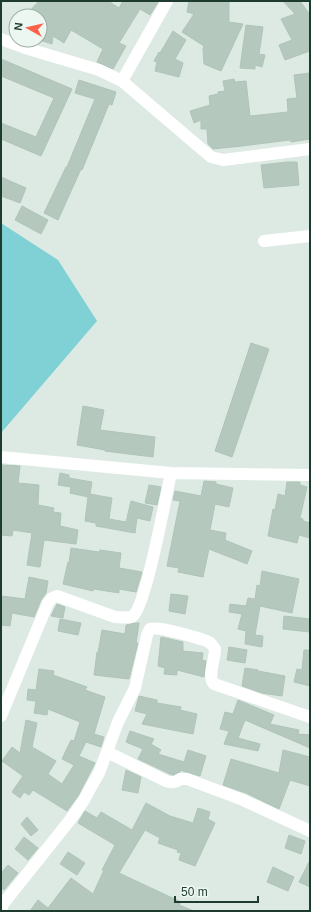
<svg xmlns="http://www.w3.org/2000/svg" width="311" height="912" viewBox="0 0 311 912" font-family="Arial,sans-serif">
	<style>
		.water { fill: #80d1d5 }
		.building { fill: #b5c8be; stroke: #afc4b9 }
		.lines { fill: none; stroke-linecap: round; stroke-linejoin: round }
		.street { stroke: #fff; stroke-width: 12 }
	</style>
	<rect width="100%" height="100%" fill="#ddeae3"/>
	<path class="water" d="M1 223 58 260 97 321 1 433Z"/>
	<path class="building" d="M39 1H108L119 8 123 1H156L158 2 150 15 140 9 119 43 126 46 113 69 97 62 103 49 71 30 64 43 53 36 52 44 40 40V16H25Z
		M189 1H229V22L243 24 221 71 204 64 203 49 204 46 182 32 194 14 187 12Z
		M283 1H300L310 15V51L285 60 279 45 292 40 281 19 295 14Z
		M246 25 263 27 259 54 265 55 262 67 255 65V69L240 68Z
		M173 31 186 40 175 59 183 63 179 77 155 71 157 62 154 61 159 52 160 53Z
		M1 59 72 89 41 156 1 139V123L36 137 54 98 1 76Z
		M310 73V139L291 142 290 140 242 146 213 149 208 144 207 129H201V120L194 123 190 111 210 105 209 96 218 94V92L225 91 223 81 234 79 235 82 246 81 250 116 288 112 287 99 297 98 294 75Z
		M79 80 116 92 112 105 109 104 82 170 81 169 58 220 44 213 66 167H67L95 99 75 93Z
		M287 162H297L299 185 264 188 261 165Z
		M1 177 26 188 20 203 1 196Z
		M22 206 48 220 41 234 15 220Z
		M251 343 269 349 232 457 215 451Z
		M83 406 104 410 100 430 155 437 153 457 105 451V450L77 445Z
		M1 465 20 466 18 483 39 485 38 505 54 508 53 512 61 513 60 526 78 530 76 544 44 540 40 567 27 565 32 533 13 530 12 536 1 535Z
		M60 473 69 475V478L92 482 90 494 112 498 109 519 126 522 131 501 153 507 150 521 137 518 135 533 96 526V523L85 521 88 497 70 493 71 487 58 485Z
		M204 481 216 482V484L233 488 229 507 215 504 210 530 226 533 225 540 252 551 247 564 209 549 203 577 178 572 179 568 167 566 180 501 173 500 175 491 201 496Z
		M287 482H300V485L307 487 300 518 303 519V521L310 523V538L299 535 297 543 268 536 273 509 275 510 278 494 285 496Z
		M149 485 161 487 157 505 145 503Z
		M71 548 99 552 100 550 121 553 119 568 142 572 136 592 119 589V593L94 589 93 591 63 584 68 562 69 563Z
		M262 571 299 579 292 613 260 606 255 635 263 636 262 647 245 644 246 631 238 629 242 614 229 612 230 604 246 606 248 598 255 599 257 585 260 586Z
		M29 577 48 581 46 593 41 600 34 617 12 613 10 626 1 625V596L25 599Z
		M171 594 188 596 185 614 169 611Z
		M57 604 65 607 63 618 51 616Z
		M284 616 310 619V632L283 629Z
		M60 619 81 623 78 635 58 631Z
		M136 623H139L136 643H138L129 679 94 675 97 652 98 653 102 630 125 634 126 625Z
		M161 637 183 642V651L203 653 202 660 206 661 204 677 177 670V675L164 674 165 668 158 666Z
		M229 647 247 650 245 663 227 660Z
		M304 650H310V686L294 682 297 669 302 670Z
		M245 668 258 670V671L285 676 282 696 262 693 242 686Z
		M39 669 54 671 53 675 87 687 85 690 105 697 94 734 104 737 101 747 86 742 79 756 95 763 78 796 67 811 33 790 29 795 24 792 20 798 12 792 23 776 2 761 12 747 20 753 26 720 37 723 32 747 56 761 48 774 62 784 74 765 62 759 71 740 74 741 80 722 48 709 47 715 34 713 36 701 27 700 28 689 36 690Z
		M139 696 157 700V703L181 707 180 710 197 714 193 734 142 724 147 714 135 711Z
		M238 700 274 715 270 724 299 730 298 734 310 735V748L245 720 238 738 260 744 258 751 224 744 229 731 220 729 225 712 233 714Z
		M130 731 154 739 151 744 161 750 158 754 184 762 188 750 206 756 200 776 180 770V772L173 775 170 774 138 759 143 749 126 742Z
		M283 750 310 757V786L290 780 279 809 246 793 223 785 231 759 279 773Z
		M126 770 141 777 138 793 122 790Z
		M146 803 170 816 193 823 198 808 210 812 208 819 215 823 195 866 179 860 181 853 177 852 178 850 158 843 160 838 145 830 119 873 181 902 179 905 194 911H30L38 900 48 908 71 878 93 894 104 870H102L115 845 78 823 85 811 97 818 101 812 132 830Z
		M27 817 38 830 31 836 21 824Z
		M289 835 305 841 301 854 285 848Z
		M24 837 38 848 28 860 15 849Z
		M68 852 85 863 77 875 60 864Z
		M310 860V887L299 882Z
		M8 865 18 873 4 890 1 888V873Z
		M273 867 294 877 288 891 267 882Z"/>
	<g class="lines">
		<path class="street" d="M1 39 25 48 99 70 122 81 211 157 223 160 310 149
			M122 81 167 1
			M264 241 310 236
			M1 457 171 473 310 475
			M1 716 48 603 52 598 57 596 115 617C120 617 128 619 133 616 146 606 166 495 171 473
			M107 752 166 781C172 783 175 783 180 779H187L243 800 310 831
			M1 911 3 904 70 820 84 800 91 787 99 773 118 722 135 688 147 635 150 629C159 626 199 638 209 642 212 644 213 646 215 649 215 660 207 677 214 684L310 717"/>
	</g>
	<rect width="311" height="912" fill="none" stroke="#1e3b30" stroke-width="4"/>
	<g transform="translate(28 28) rotate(278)"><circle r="19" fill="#edf7f1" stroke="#9aaca4"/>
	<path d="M0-3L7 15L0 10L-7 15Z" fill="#fc6149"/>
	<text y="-6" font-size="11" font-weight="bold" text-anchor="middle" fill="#1e3b30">N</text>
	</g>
	<path d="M175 896v6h83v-6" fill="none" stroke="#1e3b30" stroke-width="2"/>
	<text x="181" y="896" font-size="12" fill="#1e3b30" stroke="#edf7f1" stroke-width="3" paint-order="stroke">50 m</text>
</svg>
